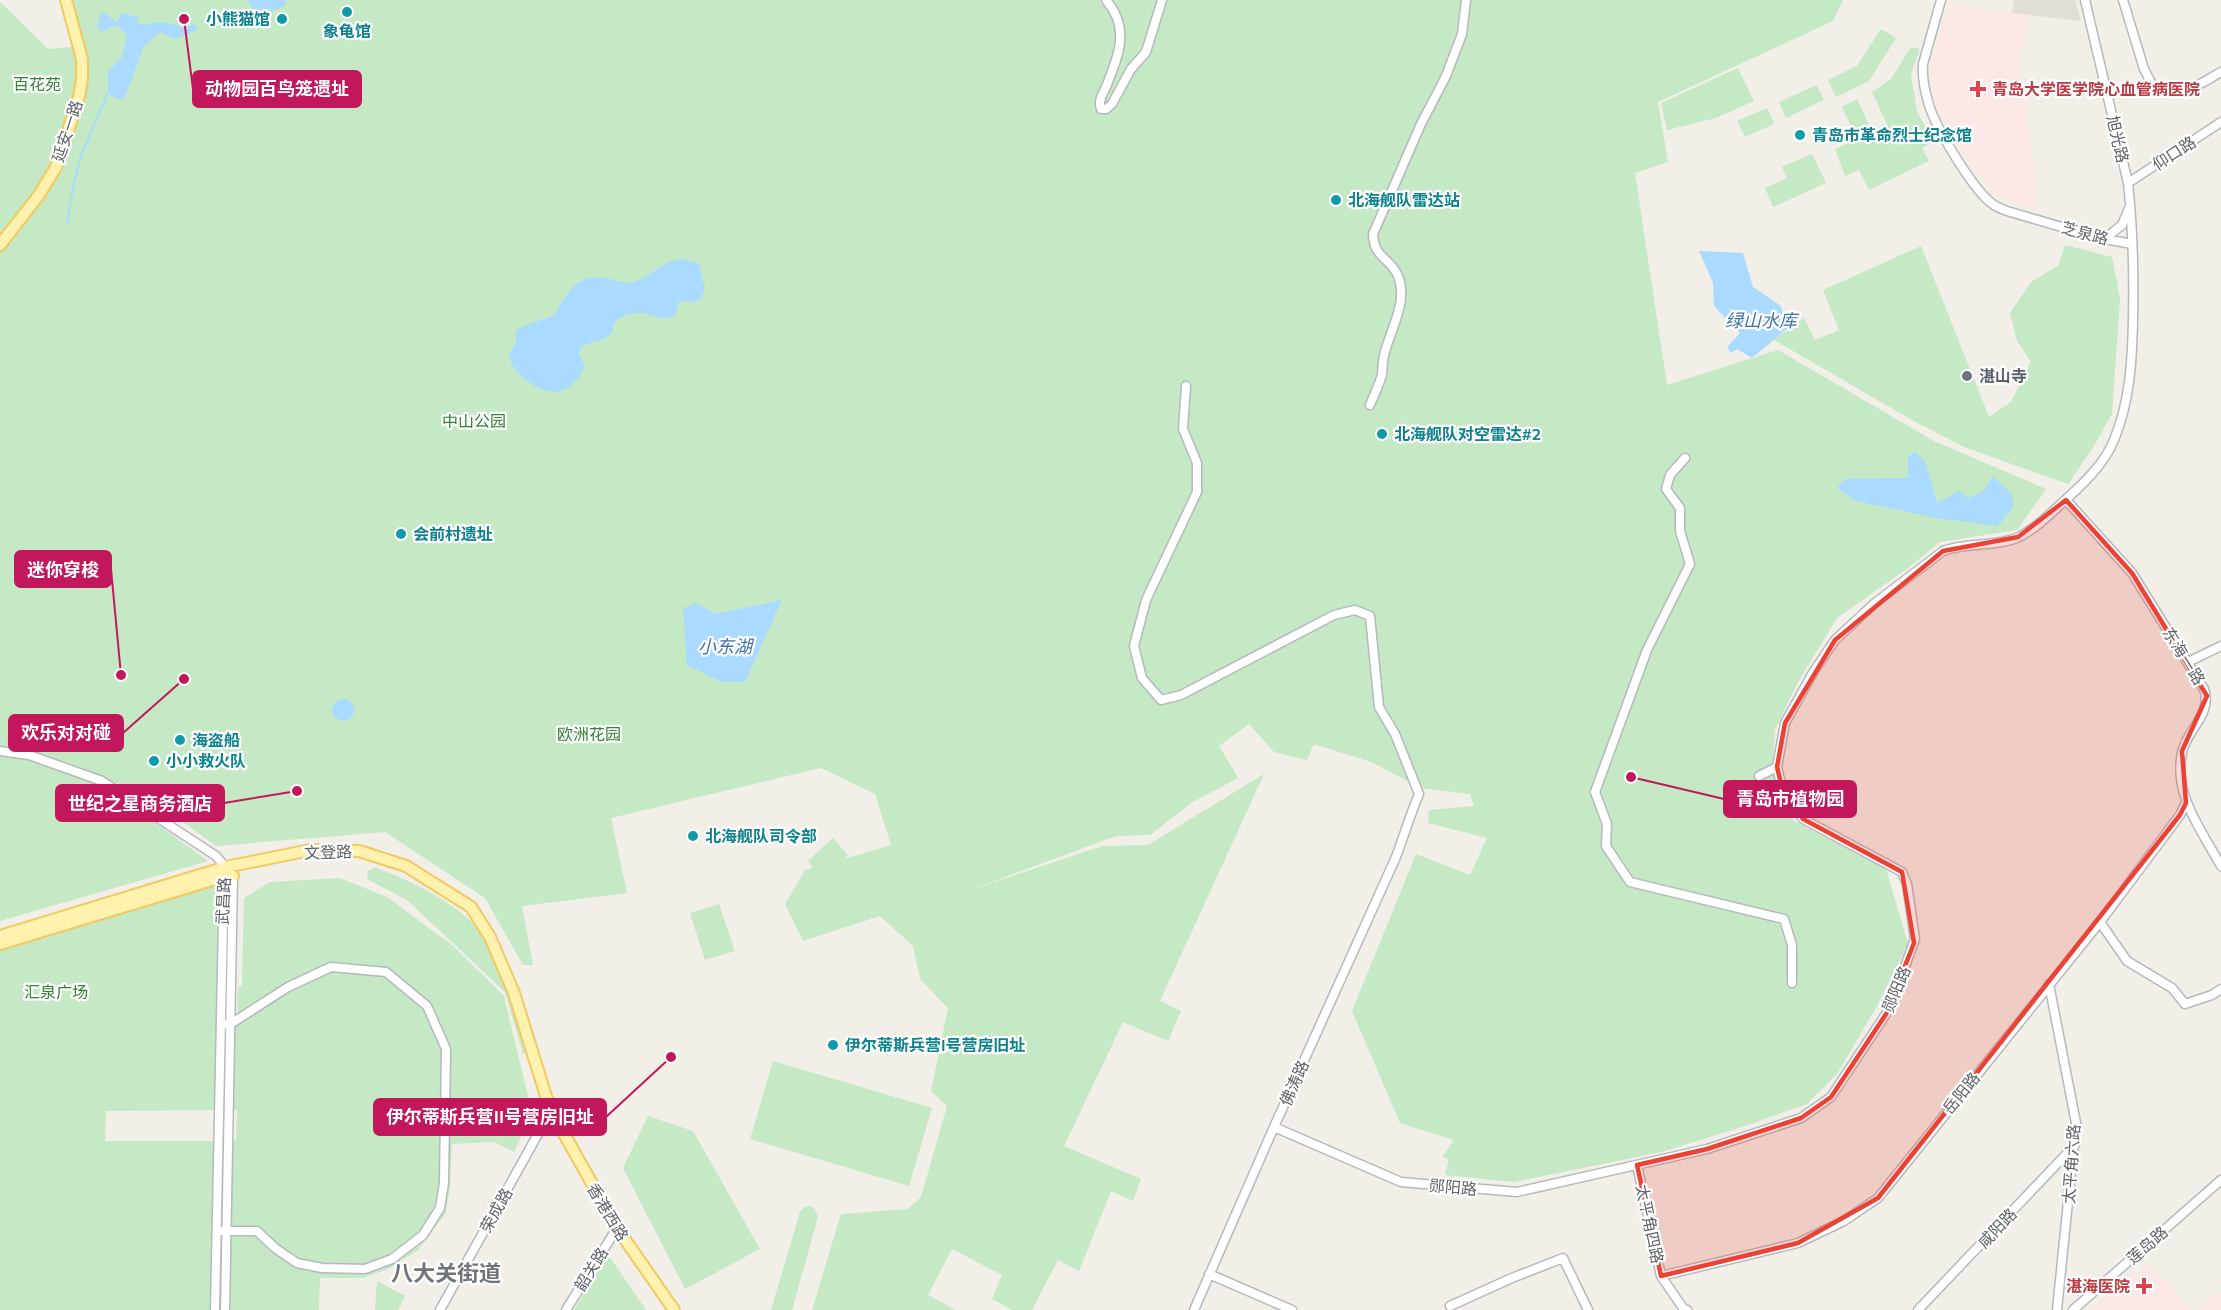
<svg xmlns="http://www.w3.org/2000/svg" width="2221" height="1310" viewBox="0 0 2221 1310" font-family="Mulish,'Noto Sans SC',sans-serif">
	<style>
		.education { fill: #e1ded6 }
		.medical { fill: #fce8e6 }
		.green { fill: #c5e8c5; fill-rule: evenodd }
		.water { fill: #aadaff }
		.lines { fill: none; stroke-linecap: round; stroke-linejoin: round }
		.stream { stroke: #aadaff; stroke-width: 2 }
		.minor-casing { stroke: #b5b8bc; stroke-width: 11 }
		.major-casing { stroke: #f2c960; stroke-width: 14 }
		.minor { stroke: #fff; stroke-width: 8 }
		.major { stroke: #fff2af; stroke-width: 10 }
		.marked { fill: #ea4335; fill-opacity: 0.2; stroke: #ea4335; stroke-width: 4.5; stroke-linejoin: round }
		.culture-dot { fill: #0f9aa8; stroke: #fff; stroke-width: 2 }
		.health-dot { fill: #e0444e; stroke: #fff; stroke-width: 2 }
		.worship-dot { fill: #6b7280; stroke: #fff; stroke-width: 2 }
		.labels { text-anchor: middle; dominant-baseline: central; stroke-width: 4.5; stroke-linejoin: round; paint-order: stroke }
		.culture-label { font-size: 16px; font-weight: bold; fill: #0d838f; stroke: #fff; text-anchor: start }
		.park-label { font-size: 16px; fill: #348238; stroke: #fff }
		.health-label { font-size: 16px; font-weight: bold; fill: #be3a42; stroke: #fff; text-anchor: start }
		.street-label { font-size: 16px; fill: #5f6368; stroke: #fff }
		.worship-label { font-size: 16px; font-weight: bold; fill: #5b616d; stroke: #fff; text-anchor: start }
		.water-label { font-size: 18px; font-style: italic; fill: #4174aa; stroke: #fff }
		.district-label { font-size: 22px; font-weight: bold; fill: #70757a; stroke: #fff }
		.leader { fill: none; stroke: #c2185b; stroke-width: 2 }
		.callout-dot { fill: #c2185b; stroke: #fff; stroke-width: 2 }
		.callout { fill: #c2185b; stroke: #c2185b; stroke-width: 2 }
		.callout-label { font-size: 18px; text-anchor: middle; font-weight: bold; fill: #fff }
	</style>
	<rect width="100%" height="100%" fill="#f1efe8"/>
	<path class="education" d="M2014 0H2075L2081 21 2012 13Z"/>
	<path class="medical" d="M1948 4 2028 15 2021 63 2039 211 1998 196 1970 164 1937 110 1929 69Z
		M2148 1262 2192 1310H2090Z
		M2221 1291V1310H2197Z"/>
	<path class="green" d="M63 0H1843L1833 21 1658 102 1668 162 1635 173 1667 385 1778 350 1934 441 2046 489 2017 530 1940 542 1908 568 1837 618 1798 682 1775 730 1773 761 1778 801 1794 821 1886 869 1908 944 1877 1006 1837 1074 1807 1104 1742 1127 1662 1152 1514 1182 1445 1175 1449 1159 1442 1157 1454 1140 1400 1123 1352 1011 1416 854 1470 875 1487 838 1428 823 1429 810 1474 806 1470 794 1421 788 1371 762 1314 744 1307 760 1274 752 1249 724 1219 746 1238 778 1191 803 1150 835 1116 836 967 891 1102 846 1148 845 1264 774 1160 1001 1181 1011 1168 1041 1123 1022 1064 1146 1141 1179 1133 1201 1111 1191 1079 1271 1058 1260 1032 1310H1012L992 1299 1002 1275 952 1249 928 1295 956 1310H812L841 1214 908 1209 921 1197 947 1106 931 1091 948 1008 920 979 913 946 880 916 803 941 785 904 805 870 813 868 808 861 833 838 848 855 844 859 891 845 875 794 821 768 611 818 627 893 522 906 533 965H523L485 898 385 832 216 846 172 814 126 786 0 751V2L48 49 70 47 77 44Z
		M1881 29 1896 38 1869 81 1836 97 1828 80 1857 66Z
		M1911 47 1920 49 1911 74 1917 112 1934 141 1922 148 1929 161 1869 190 1859 170 1845 176 1835 149 1857 139 1842 107 1857 99 1876 140 1891 133 1872 92 1891 79Z
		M1738 68 1754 101 1716 118 1667 130 1661 103Z
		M1817 85 1824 100 1786 118 1779 102Z
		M1767 108 1774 124 1745 137 1737 121Z
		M1812 154 1826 183 1773 207 1765 188 1787 178 1782 167Z
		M2065 245 2112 257 2120 299 2112 414 2092 449 2068 484 1964 447 1912 420 1774 340 1804 318 1815 340 1839 330 1823 290 1921 246 1989 417 2011 402 2031 362 2017 341 2010 313 2031 282 2058 266Z
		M0 755 29 758 100 783 208 861 0 921Z
		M375 867C406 879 438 894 464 915 498 943 515 1012 529 1052L523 1054 505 992 407 900 367 879 368 871Z
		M340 878 387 897 452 945 504 996 532 1113 514 1152 495 1142 452 1144 450 1189 445 1214 418 1250 388 1269 363 1278H320L319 1310H0V950L218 884 217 1014H237L238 988 242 985 244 898 270 882ZM106 1111 237 1110 236 1141H105Z
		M719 904 735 951 705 960 690 913Z
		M773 1061 932 1108 909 1186 750 1139Z
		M648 1116 693 1131 760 1249 685 1289 623 1168Z
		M810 1206 815 1209 818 1217 792 1310H771L800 1212 804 1207Z
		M607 1253 646 1310H647H574Z
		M377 1281 405 1296 398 1310H375Z"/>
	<path class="water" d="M248 0H285L286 5 258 18Z
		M103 12 116 22 123 13 137 17 138 23C146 26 150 23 158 22 167 22 176 25 184 28L195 24 198 30 175 39 160 32 144 46 124 99H117L108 93V72L121 58 127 38 123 30 115 25 102 32 97 27 100 16Z
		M1699 251 1743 253 1753 287 1781 306 1787 329 1752 358 1737 349 1731 353 1727 347 1740 333 1714 306 1713 283Z
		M683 259 699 264 705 288 702 298 695 302 679 301C677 306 678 314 672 317 663 321 645 311 634 313 628 314 616 318 614 324 612 330 614 333 608 336 596 344 581 340 579 355 580 356 583 362 584 363 585 374 570 389 561 391 543 396 512 375 510 357 509 350 516 347 516 341 517 338 515 334 516 331L524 326 554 315C568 291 579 271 611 279 618 281 625 284 633 282 654 276 658 262 683 259Z
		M1915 452 1925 461 1937 503 1959 491 1968 498 1984 491 1992 477 1996 479 2012 495 2013 507 1998 526 1937 518 1856 501 1837 488 1845 479 1908 478V456Z
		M782 600 745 682H722L687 665 683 609 696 603 716 614Z
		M332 710a11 11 0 1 1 22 0a11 11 0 1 1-22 0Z"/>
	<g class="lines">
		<path class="stream" d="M67 223 74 183 81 156 108 93"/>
		<defs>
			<path id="minor" d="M1106 0C1131 28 1118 57 1106 87 1102 95 1098 101 1101 109H1106L1112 104 1131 69 1146 52 1162 0
				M1941 0 1923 64C1922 77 1925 92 1929 105 1936 128 1974 192 1994 205 1998 208 2003 209 2007 211L2099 238 2132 244
				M2123 0 2144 69 2154 88C2187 95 2193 88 2221 72
				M2128 183 2221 122
				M2104 239 2122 225 2129 208
				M1186 386 1183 429 1197 463V492L1146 600 1134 646 1142 678 1161 700 1181 695 1334 615 1355 610 1370 616 1379 707 1395 734 1419 794C1410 815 1404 836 1396 857L1274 1127 1194 1310
				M1370 405C1374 395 1379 385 1382 375 1383 369 1382 362 1384 356 1389 331 1409 303 1398 276 1390 257 1374 259 1373 234L1421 124 1446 76 1462 34 1466 0
				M1685 458 1670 475 1666 489 1680 508V531L1690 564 1647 650 1595 792 1607 824 1606 846 1630 882 1784 919 1792 945V983
				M2066 500 2132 573 2204 689C2213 714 2186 730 2182 753 2173 795 2202 831 2221 866
				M2188 662 2221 646
				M0 751 29 755 102 781 216 856 233 876 225 1310
				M1759 776 1777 767
				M2100 922 2127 961 2172 988 2185 1004 2212 995 2221 989
				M2049 984 2076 1123 2057 1310
				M1274 1127 1401 1182 1517 1192 1707 1149 1801 1118 1831 1097 1886 1014 1899 983 1915 939 1907 884 1902 872 1803 819 1782 788 1777 767 1785 723 1814 671 1835 640 1875 603 1943 551C1967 542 1997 547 2019 537 2035 529 2049 515 2062 503 2081 486 2104 465 2114 440 2130 401 2132 362 2133 320 2134 274 2133 229 2128 183L2085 0
				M1637 1165 1661 1276 1683 1308 1687 1310
				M217 1231H257L275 1248 297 1263 322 1268 365 1269 392 1259 423 1235 440 1208 444 1183 446 1049 427 1006 386 972 331 967 288 987 232 1023 221 1025
				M1209 1274 1292 1310
				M1661 1276 1798 1243 1844 1221 1878 1198 2100 922 2180 815 2186 803
				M1450 1306 1512 1278 1563 1258 1588 1310
				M215 1310 224 873
				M440 1310 543 1125 550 1109
				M566 1310 617 1228
				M1918 1310 2075 1145
				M2073 1310 2221 1180"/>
			<path id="major" d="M0 245 39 195 56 167 79 97 82 80V59L66 0
				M0 936 226 867 310 850 359 851 406 866 471 907 490 937 514 993 550 1109 617 1228 674 1310
				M0 944 222 877 233 876"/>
		</defs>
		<use href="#minor" class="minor-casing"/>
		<use href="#major" class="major-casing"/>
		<use href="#minor" class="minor"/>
		<use href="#major" class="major"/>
	</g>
	<path class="marked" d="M2066 500 2132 573 2207 696 2182 751 2186 803 2180 815 1878 1198 1798 1243 1661 1276 1637 1165 1707 1149 1801 1118 1831 1097 1886 1014 1914 943 1902 872 1803 819 1782 788 1777 767 1785 723 1835 640 1943 551 2018 537Z"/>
	<g class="culture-dot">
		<circle cx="347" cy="12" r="6"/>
		<circle cx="282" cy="19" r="6"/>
		<circle cx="1800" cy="135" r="6"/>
		<circle cx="1336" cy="200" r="6"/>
		<circle cx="1382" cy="434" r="6"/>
		<circle cx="401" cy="534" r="6"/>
		<circle cx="180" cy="740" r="6"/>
		<circle cx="154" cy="761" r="6"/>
		<circle cx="693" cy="836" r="6"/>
		<circle cx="833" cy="1045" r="6"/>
	</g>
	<g class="health-dot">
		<path d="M1975 80h6v6h6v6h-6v6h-6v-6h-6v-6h6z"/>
		<path d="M2141 1277h6v6h6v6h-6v6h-6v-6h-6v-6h6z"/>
	</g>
	<circle class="worship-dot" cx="1967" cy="376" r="6"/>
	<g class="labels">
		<g class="culture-label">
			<text x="270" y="19" text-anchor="end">小熊猫馆</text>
			<text x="347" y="31" text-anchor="middle">象龟馆</text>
			<text x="1812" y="135">青岛市革命烈士纪念馆</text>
			<text x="1348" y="200">北海舰队雷达站</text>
			<text x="1394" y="434">北海舰队对空雷达#2</text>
			<text x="413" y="534">会前村遗址</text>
			<text x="192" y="740">海盗船</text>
			<text x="166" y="761">小小救火队</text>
			<text x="705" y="836">北海舰队司令部</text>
			<text x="845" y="1045">伊尔蒂斯兵营I号营房旧址</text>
		</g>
		<g class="park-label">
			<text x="37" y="84">百花苑</text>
			<text x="474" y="421">中山公园</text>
			<text x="589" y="734">欧洲花园</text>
			<text x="56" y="992">汇泉广场</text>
		</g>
		<g class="health-label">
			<text x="1992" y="89">青岛大学医学院心血管病医院</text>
			<text x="2130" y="1286" text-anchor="end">湛海医院</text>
		</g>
		<g class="street-label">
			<text transform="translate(67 131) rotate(-72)">延安一路</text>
			<text transform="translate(2118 139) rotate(77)">旭光路</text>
			<text transform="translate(2174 153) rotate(-33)">仰口路</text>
			<text transform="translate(2085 233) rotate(15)">芝泉路</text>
			<text transform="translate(2184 656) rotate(58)">东海一路</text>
			<text transform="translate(328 852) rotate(-2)">文登路</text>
			<text transform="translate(223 901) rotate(-87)">武昌路</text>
			<text transform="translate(1896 989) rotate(-67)">郧阳路</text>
			<text transform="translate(1294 1083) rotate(-66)">佛涛路</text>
			<text transform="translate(1961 1093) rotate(-51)">岳阳路</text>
			<text transform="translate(2071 1164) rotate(-86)">太平角六路</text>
			<text transform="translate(1453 1187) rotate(5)">郧阳路</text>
			<text transform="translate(496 1210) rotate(-61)">荣成路</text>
			<text transform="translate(608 1212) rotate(59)">香港西路</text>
			<text transform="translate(1650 1224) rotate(78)">太平角四路</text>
			<text transform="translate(1997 1228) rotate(-46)">咸阳路</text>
			<text transform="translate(2147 1245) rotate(-41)">莲岛路</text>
			<text transform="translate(591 1269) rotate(-58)">韶关路</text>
		</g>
		<g class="worship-label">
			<text x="1979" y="376">湛山寺</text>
		</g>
		<g class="water-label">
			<text x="1761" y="320">绿山水库</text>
			<text x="725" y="646">小东湖</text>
		</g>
		<g class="district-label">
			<text x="446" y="1273">八大关街道</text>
		</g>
	</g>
	<path class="leader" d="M184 19L193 89M121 675L111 569M184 679L123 733M1631 777L1724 799M297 791L224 803M671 1057L606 1117"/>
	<g class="callout-dot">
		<circle cx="184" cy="19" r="6"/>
		<circle cx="121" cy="675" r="6"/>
		<circle cx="184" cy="679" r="6"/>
		<circle cx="1631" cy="777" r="6"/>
		<circle cx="297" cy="791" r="6"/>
		<circle cx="671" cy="1057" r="6"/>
	</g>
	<g class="callout">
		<rect x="193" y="71" width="168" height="36" rx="6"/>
		<rect x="15" y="551" width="96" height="36" rx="6"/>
		<rect x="9" y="715" width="114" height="36" rx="6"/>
		<rect x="1724" y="781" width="132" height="36" rx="6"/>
		<rect x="56" y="785" width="168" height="36" rx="6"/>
		<rect x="374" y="1099" width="232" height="36" rx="6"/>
	</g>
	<g class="callout-label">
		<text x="277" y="95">动物园百鸟笼遗址</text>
		<text x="63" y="576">迷你穿梭</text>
		<text x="66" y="739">欢乐对对碰</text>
		<text x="1790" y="805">青岛市植物园</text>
		<text x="140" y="810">世纪之星商务酒店</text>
		<text x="490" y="1123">伊尔蒂斯兵营II号营房旧址</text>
	</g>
</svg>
